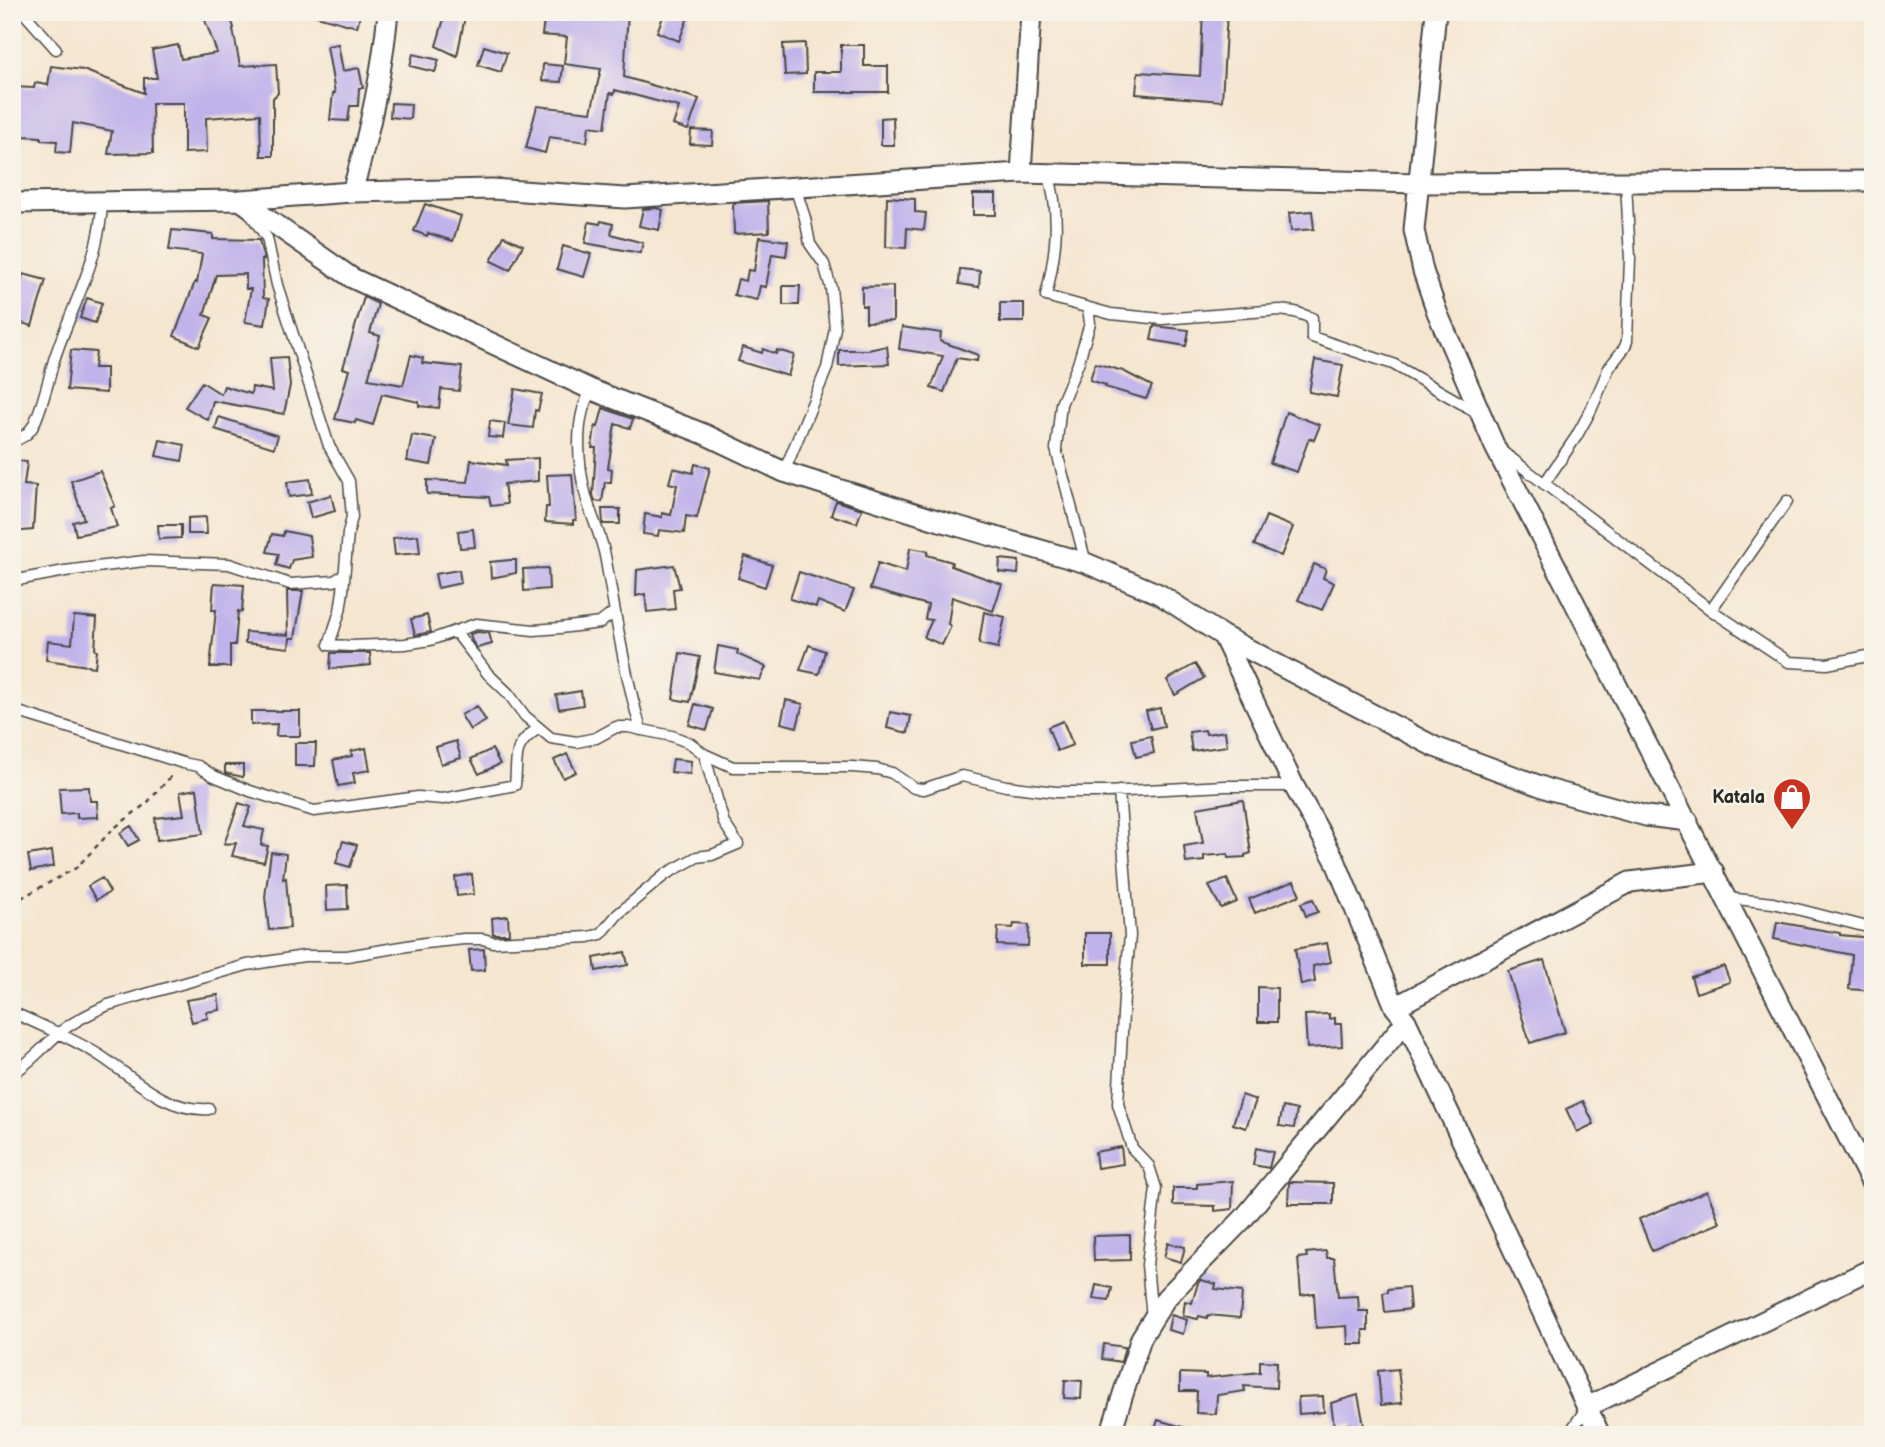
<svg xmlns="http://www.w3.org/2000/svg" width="1885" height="1447" viewBox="0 0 1885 1447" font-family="'Balsamiq Sans',sans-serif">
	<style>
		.building { fill: #c0b2ea }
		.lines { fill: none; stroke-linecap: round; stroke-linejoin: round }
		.service-casing { stroke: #494744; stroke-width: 13 }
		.minor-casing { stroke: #494744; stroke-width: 23 }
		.path { stroke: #494744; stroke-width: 2.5; stroke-dasharray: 5 5; stroke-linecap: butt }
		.service { stroke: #fff; stroke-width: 10 }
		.minor { stroke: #fff; stroke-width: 19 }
		.labels { text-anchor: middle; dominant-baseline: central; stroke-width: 5; stroke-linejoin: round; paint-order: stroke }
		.poi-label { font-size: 18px; font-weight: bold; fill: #2b2b2b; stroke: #f7f3e8; text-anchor: end }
	</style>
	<rect width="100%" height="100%" fill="#f7f3e8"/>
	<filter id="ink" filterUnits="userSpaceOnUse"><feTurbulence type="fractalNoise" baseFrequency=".0143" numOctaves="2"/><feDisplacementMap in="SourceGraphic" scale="14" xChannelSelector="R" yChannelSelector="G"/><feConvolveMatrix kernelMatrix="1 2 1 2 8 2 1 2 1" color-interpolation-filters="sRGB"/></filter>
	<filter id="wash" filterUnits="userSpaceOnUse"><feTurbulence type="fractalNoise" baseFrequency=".00686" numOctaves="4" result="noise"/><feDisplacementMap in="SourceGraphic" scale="28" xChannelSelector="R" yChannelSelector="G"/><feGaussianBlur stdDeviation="1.57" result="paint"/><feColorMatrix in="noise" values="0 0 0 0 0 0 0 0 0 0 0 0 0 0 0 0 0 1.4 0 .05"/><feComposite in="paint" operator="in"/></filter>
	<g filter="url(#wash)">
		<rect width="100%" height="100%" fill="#f5e6d0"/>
		<g id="blocks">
			<path class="building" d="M202 12H229L234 28 233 29 240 66 276 64 278 93 273 98V156H261L260 114 206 118 207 152 184 153V103H152L153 153 108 154 112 131 73 123 70 153 56 152 57 141 41 140V137L22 136V133L12 132V87L34 88 35 83 48 85 51 66 83 70 144 93V78H157L152 50 178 45 181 59 217 53Z
				M318 12H361L357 27 317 16Z
				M446 12H466L457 56 436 46Z
				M545 12H628L624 77 699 99 688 130 673 125 679 107 615 90 614 94 610 93 605 128 589 126 587 142 549 137 545 153 526 148 537 106 591 112 601 69 564 64 567 37 542 35Z
				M665 12H690L679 41 657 32Z
				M1203 12H1227L1222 101 1136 94 1138 72 1200 76Z
				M805 43 806 74 785 75 783 44Z
				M338 44 343 71 359 68 363 88H359L358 106H350L348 121 330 120 333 93H335L327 46Z
				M841 45H864V66H888V92H814V72H841Z
				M484 46 507 53 501 72 478 65Z
				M413 54 439 60 435 72 410 66Z
				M543 64 563 66 561 82 542 81Z
				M391 103 411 104 410 119 390 117Z
				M893 117 894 145H881V118Z
				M691 130 713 131 712 145 690 144Z
				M973 194H996V215H973Z
				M887 197 915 199V212L926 213 924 230 907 228 906 248 886 247Z
				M768 201 769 232 734 234 733 203Z
				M425 204 461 216 453 241 428 233 427 236 414 231Z
				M656 208 663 210 659 230 639 226 643 209Z
				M1312 211 1314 229 1291 231 1289 213Z
				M601 221 613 224 611 234 643 243 640 253 585 243 589 222 600 224Z
				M172 230 213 234V239L259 240 264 260H262L263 298 269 299 265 325 245 322 251 289H246V274L216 275 204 315 212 318 199 347 174 336 195 282 197 283 202 254 169 250Z
				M504 236 523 245 510 270 491 261Z
				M759 237 788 241 786 256 772 254 766 287 760 286 757 300 734 295 738 279 746 281 748 270 754 271Z
				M563 246 591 254 584 277 557 269Z
				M960 269 980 271 979 287 959 284Z
				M23 274 46 280 32 326 12 320V302L16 303Z
				M783 286H800L799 305H783Z
				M893 286V321L866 322V306H862V287Z
				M364 297 378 304 370 333 380 336 368 379 403 385 411 355 423 358 422 363 462 367 459 391 441 389 439 408 419 406V402L382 394 373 425 356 420 355 423 335 419 349 370 343 368Z
				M87 298 102 303 95 323 80 318Z
				M1000 303H1024V322H1000Z
				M1154 326 1189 330 1186 346 1151 340Z
				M902 327 941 333 940 341 978 355 977 361 957 358 944 392 931 388 943 356 899 349Z
				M887 346 889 364 839 366V350H868Z
				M743 347 762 353 763 349 776 354 777 350 794 355 788 376 738 361Z
				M71 350 96 352 94 368H106V393L67 390Z
				M287 357 290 385 284 414 213 401 208 420 185 407 202 382 221 394 224 386 251 394 252 387 273 391 270 358Z
				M1315 360 1343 365 1337 397 1309 392Z
				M1095 363 1123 371 1152 386 1146 399 1105 387 1106 385 1090 380Z
				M515 389 542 394 538 411 535 410 533 428 508 425Z
				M603 408 633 419 630 428 615 424 608 468 612 469 611 482H605L602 502 595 501 593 495 596 448H592L595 426 598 427Z
				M1286 412 1320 425 1314 440 1309 438 1297 472 1270 463Z
				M219 417 278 436 274 448 215 429Z
				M490 421 505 423 503 438 488 437Z
				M412 435 436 439 431 465 407 461Z
				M160 440 185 445 182 461 156 456Z
				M538 458V481L504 484 507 504 491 506 489 497 427 494V480L468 482 471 460 507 465 506 460Z
				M12 460 27 462 24 485 36 486 33 530 12 532Z
				M695 464 710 468 697 518 686 516 684 533 659 530 658 536 643 534 645 514 662 517V513L671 515 677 485 669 483 673 468 693 473Z
				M100 471 115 506 111 508 117 527 76 535 73 522 84 519 71 481Z
				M572 474 576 520H573V524L545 522 546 507H549L547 475Z
				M310 479 312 494 289 497 287 482Z
				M331 495 335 511 311 518 307 502Z
				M836 501 862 509 857 523 831 515Z
				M602 509H620V524H603Z
				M1266 516 1293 527 1281 556 1254 545Z
				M206 517 207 534H188V518Z
				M158 525H181V538L159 539Z
				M473 529 475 547 460 548 458 531Z
				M284 531 309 536 312 557 292 560 289 569 276 565 279 554 267 552 272 534 283 536Z
				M418 535 420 553 395 555 393 538Z
				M910 548 928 551 927 555 952 562 951 566 1002 584 993 611 952 597 948 624 951 626 942 645 924 637 932 620 925 619 928 605 870 589 878 563 906 572Z
				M745 556 772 565 765 587 738 578Z
				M1000 559 1019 561 1018 574 999 572Z
				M510 560H516V573L491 578 490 562Z
				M1314 564 1326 569 1323 578 1334 583 1322 610 1298 600Z
				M674 565 680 588 673 589 675 609 647 612 645 594 636 596 637 570Z
				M548 568 549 589 524 591 523 569Z
				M459 570 461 583 438 588 435 574Z
				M799 572 854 590 845 612 818 601 816 607 790 599Z
				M214 583 244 585 242 612 238 611 235 645H230V667H210L216 610H212Z
				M287 591H303L295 638H290L289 648 245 643 246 632 288 635Z
				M984 612 1005 617 998 648 979 644Z
				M427 615 431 632 415 635 411 619Z
				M74 616 97 618 95 650 97 651 95 667 46 660 48 641 72 644Z
				M477 632 489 633 492 644 477 648 472 641 470 634Z
				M809 645 825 651 819 674 800 670Z
				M718 646 738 650 737 654 766 667 760 680 714 672Z
				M331 653H370L371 665 330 669Z
				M680 653 700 657 690 702 673 699Z
				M1195 664 1204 678 1175 695 1167 680Z
				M581 691 583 705 559 709 556 695Z
				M786 700 803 704 797 727 781 723Z
				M695 704 713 709 707 730 689 725Z
				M477 706 486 721 470 730 461 715Z
				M1160 708 1164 726 1151 729 1146 711Z
				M251 711H300V736H276L277 724 251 725Z
				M890 712 911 716 908 733 887 728Z
				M1063 721 1073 745 1057 751 1048 727Z
				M1205 730 1206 734 1225 731 1227 746 1192 751 1189 732Z
				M1151 736 1154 753 1136 757 1132 740Z
				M456 741 461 758 441 764 436 747Z
				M295 743H316L315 766H295Z
				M366 748 370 770 353 773 355 783 338 786 333 760 352 756 351 751Z
				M492 749 500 764 479 774 471 759Z
				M567 754 576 772 563 778 554 760Z
				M673 759 691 761 690 774 671 772Z
				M225 765H243V777L225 773Z
				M89 787 90 801H97L98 817 77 818V813L61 814 59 788Z
				M197 789 203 834 157 840 155 818 184 815 180 792Z
				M1243 800 1251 853 1245 855V857L1228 858V854L1204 856V861L1186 863 1184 846 1203 843 1197 808Z
				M239 803 251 807 244 826 264 830 261 845 268 846 264 862 232 856 236 843 224 844Z
				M131 826 139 840 128 846 120 833Z
				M343 841 357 845 350 867 336 863Z
				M52 851 54 866 31 871 28 855Z
				M271 852 286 854 283 879 286 878 290 928 269 930 265 897Z
				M472 874 474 894 457 896 455 877Z
				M102 878 110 892 96 900 88 886Z
				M1227 879 1237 902 1221 908 1209 886Z
				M1294 881 1300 895 1255 913 1249 899Z
				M347 885 348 909 327 910 326 886Z
				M1313 899 1318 912 1306 916 1301 903Z
				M508 916 509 934H493L492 918Z
				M1777 922 1840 933V935L1873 938V991L1849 989 1852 955 1774 939Z
				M1014 924 1029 925 1028 946 997 945 998 927 1013 928Z
				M1085 933H1110V964H1085Z
				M1327 943 1331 962 1313 966 1315 982 1301 985 1295 949Z
				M484 949 485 970 471 971 469 950Z
				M625 952 628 965 596 971 594 958Z
				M1544 960 1565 1032 1530 1043 1508 971Z
				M1724 966 1730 982 1696 993 1691 977Z
				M1258 987 1277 988V1022H1258Z
				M218 995 220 1010 206 1012 208 1018 192 1022 186 1000Z
				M1329 1014V1019L1335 1018V1024H1341L1342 1046 1307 1048 1305 1015Z
				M1242 1095 1256 1100 1246 1128 1233 1124Z
				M1583 1101 1594 1124 1577 1132 1566 1109Z
				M1283 1107 1297 1110 1294 1128 1279 1126Z
				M1121 1147 1123 1164 1097 1168 1095 1152Z
				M1256 1148 1273 1152 1269 1168 1253 1165Z
				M1233 1181 1232 1209 1215 1211V1206L1173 1205V1188H1197V1184Z
				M1289 1182 1333 1183V1204H1288Z
				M1707 1191 1720 1223 1652 1251 1639 1219Z
				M1130 1235V1260L1094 1261 1093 1236Z
				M1168 1243 1185 1247 1181 1262 1164 1257Z
				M1326 1251 1327 1258H1334L1338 1297 1358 1296 1359 1311H1368V1330H1363L1364 1344H1348L1347 1326 1316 1328 1314 1293 1301 1295 1298 1258 1307 1257 1306 1253Z
				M1201 1280 1216 1284 1215 1289 1242 1292 1240 1318 1208 1315 1207 1318 1199 1316 1198 1319 1183 1316 1185 1301 1192 1303 1198 1283Z
				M1096 1285 1112 1288 1109 1301 1093 1299Z
				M1408 1287 1410 1309 1385 1312 1383 1293 1388 1292V1289Z
				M1171 1315 1187 1320 1183 1334 1168 1330Z
				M1104 1344 1125 1347 1121 1362 1102 1359Z
				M1260 1361 1277 1362 1276 1388 1244 1386 1245 1391 1217 1395 1216 1414 1196 1413 1197 1391H1180V1373L1206 1374V1378L1260 1372Z
				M1398 1369 1402 1403 1381 1405 1378 1371Z
				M1065 1380 1082 1381 1081 1399 1064 1398Z
				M1358 1395 1365 1430 1352 1431 1351 1424 1334 1426 1331 1403Z
				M1323 1396 1324 1412 1299 1414 1298 1397Z
				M1158 1420 1196 1431 1195 1435H1153Z"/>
		</g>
	</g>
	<g filter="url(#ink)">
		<use href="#blocks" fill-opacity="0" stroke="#494744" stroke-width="2"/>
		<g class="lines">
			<defs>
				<path id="service" d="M23 12 56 49
					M1048 173C1061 215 1056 253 1046 296L1111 314 1162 319 1279 310 1295 312 1312 318V337L1393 364 1478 413
					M249 212 267 238 277 285 329 446 349 481 352 517 348 533 343 591 340 611 329 645 351 646 405 644 430 640 476 624 534 630 560 628 600 623 614 612
					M592 390C573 417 578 469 587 500 593 521 603 540 606 561 616 618 625 675 641 730
					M12 442C21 438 28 435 33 426 43 406 48 381 54 360 71 307 101 258 102 201
					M1504 453 1711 610 1789 662 1827 664 1873 655
					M784 472 827 368 835 328 831 288 824 264 810 244 805 218 795 187
					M1544 484 1576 437 1591 410 1609 368 1625 347 1627 341 1630 258 1626 183
					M1086 563 1056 449 1061 404 1078 364 1090 323 1088 308
					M12 581 65 571 144 561 229 564 290 584 334 581 344 575
					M1711 610 1787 501
					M12 710 183 763 198 766 214 776 250 791 314 811 418 797 443 799 515 785C518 756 511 746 539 728
					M704 754 733 767H852L877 769 892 773 914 788 924 789 962 776 1006 786 1056 792H1107L1225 786H1294
					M1119 791 1130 936 1124 997 1118 1104 1132 1148 1149 1166 1156 1188 1147 1265 1152 1318
					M1727 898 1773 903 1863 926H1873
					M12 1012C42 1026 72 1038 99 1055 133 1077 165 1112 209 1109
					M12 1074C30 1063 43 1047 59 1033 74 1021 90 1013 108 1005L247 965 304 956H347L425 943 464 939H483L493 942 589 937 601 934 618 914 666 874 697 857 712 855 738 844 724 823 704 754 690 743 672 736 628 727H616L596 738 577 742 551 738 525 716 508 693 488 674 455 631
					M1568 1435 1587 1407"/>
				<path id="minor" d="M1436 12 1414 230 1423 271 1437 312 1495 447 1873 1186
					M1021 173 1031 12
					M352 192C370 131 382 75 388 12
					M240 200 352 278 592 390 704 434 784 472 940 521 1086 563 1159 594 1223 636 1294 786 1335 860 1395 1007 1406 1021 1600 1435
					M12 203 240 200 352 192 492 189 625 198 1021 173 1417 183 1873 181
					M1223 636 1435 747 1551 790 1646 816 1688 821
					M1395 1007 1630 882 1714 872
					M1587 1407 1873 1268
					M1110 1435 1141 1338 1166 1298 1243 1219 1406 1021"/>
			</defs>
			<use href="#service" class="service-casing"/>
			<use href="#minor" class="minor-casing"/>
			<path class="path" d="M12 903 76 868 113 829 147 803 174 773"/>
			<use href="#service" class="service"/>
			<use href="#minor" class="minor"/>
		</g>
	</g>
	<defs>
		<symbol id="shop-pin" viewBox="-11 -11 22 30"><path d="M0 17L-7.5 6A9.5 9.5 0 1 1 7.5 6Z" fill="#c8321e" stroke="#f7f3e8"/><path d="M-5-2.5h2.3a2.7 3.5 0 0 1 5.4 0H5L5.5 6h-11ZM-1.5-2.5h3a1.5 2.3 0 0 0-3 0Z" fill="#fff"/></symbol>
	</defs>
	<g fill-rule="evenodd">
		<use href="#shop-pin" x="1770" y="775" width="44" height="60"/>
	</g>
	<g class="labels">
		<g class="poi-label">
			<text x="1765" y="797">Katala</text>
		</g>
	</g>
	<rect width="1885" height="1447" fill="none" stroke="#f7f3e8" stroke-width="42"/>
</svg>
